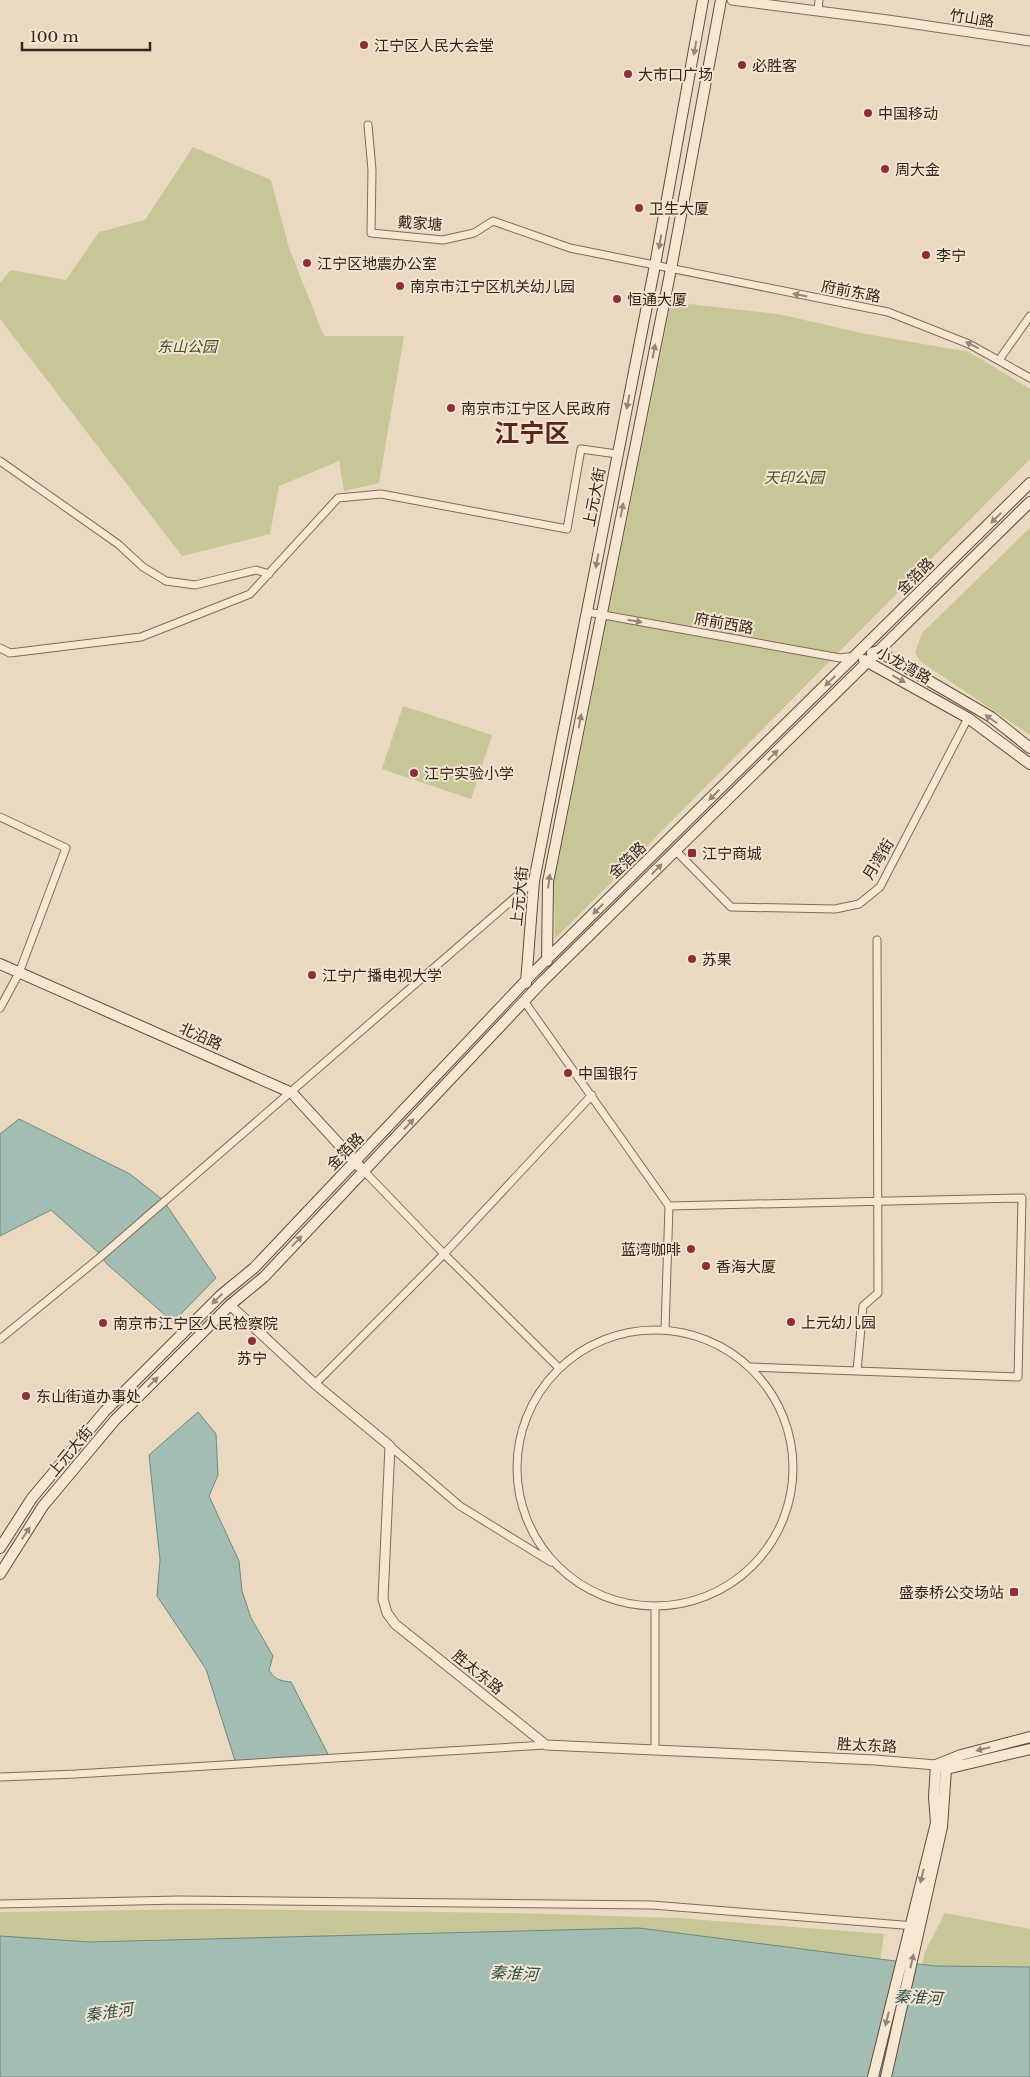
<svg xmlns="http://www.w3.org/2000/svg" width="1030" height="2077" viewBox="0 0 1030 2077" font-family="'Libre Baskerville','Noto Sans SC',serif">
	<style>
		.green { fill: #c7c696 }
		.water { fill: #a3bdb2; stroke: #6b8a7e }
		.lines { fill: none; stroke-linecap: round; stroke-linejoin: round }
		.minor-casing { stroke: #826a5a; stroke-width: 9 }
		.tertiary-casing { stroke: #826a5a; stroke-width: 11 }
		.secondary-casing { stroke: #644b3d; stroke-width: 12 }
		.minor { stroke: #f6e7d3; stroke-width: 7 }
		.tertiary { stroke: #f6e7d3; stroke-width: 9 }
		.secondary { stroke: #f6e7d3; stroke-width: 10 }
		.oneway { fill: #948678 }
		.poi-dot { fill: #8d2e3b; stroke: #f2e4d0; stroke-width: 2 }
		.labels { text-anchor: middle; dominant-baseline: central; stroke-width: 4; stroke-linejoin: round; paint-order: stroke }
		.street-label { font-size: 15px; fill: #33251d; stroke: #f2e4d0 }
		.poi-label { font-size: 15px; fill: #33251d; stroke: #f2e4d0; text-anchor: start }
		.park-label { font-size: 15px; font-style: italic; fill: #494e25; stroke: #f2e4d0 }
		.water-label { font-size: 16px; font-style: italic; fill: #2d524b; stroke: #f2e4d0 }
		.town-label { font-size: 25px; font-weight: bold; fill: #5c241f; stroke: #f2e4d0 }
	</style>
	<rect width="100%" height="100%" fill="#ead8c1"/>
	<path class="green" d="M193 147 271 180 289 248 324 336H404L379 483 344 491 339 461 279 486 270 534 182 556 0 319V283L11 270 66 280 99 232 145 220Z
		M671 302 778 314 866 334 969 352 1030 389V459L555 939 554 883Z
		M1030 528V735L920 661 915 653 922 633Z
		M403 706 492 735 471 799 382 769Z
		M223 1909 512 1913 678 1918 884 1934 879 1967 0 2077V1912Z
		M945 1913 1030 1929V2077H897L925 1952Z"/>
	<path class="water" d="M19 1119 130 1174 163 1200 216 1278 173 1322 107 1264 99 1253 51 1210 0 1236V1134Z
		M198 1412 216 1434 218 1475 209 1496 239 1561 242 1591 251 1618 273 1656 269 1670C274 1679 280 1681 291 1682L330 1758 236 1764 206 1669 157 1596 160 1560 149 1455Z
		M639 1928 934 1966 1030 1967V2077H0V1936L90 1942Z"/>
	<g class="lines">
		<defs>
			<path id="minor" d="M818 11 819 0
				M368 125 372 170 371 233 443 240 474 233 493 221 570 248 888 312 969 344 1030 378
				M999 360 1030 316
				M0 461 118 544 143 567 166 581 195 585 256 570 269 574
				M587 612 840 658 855 656
				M0 648 10 653 141 637 250 594 338 498 381 494 567 529 581 449 617 454
				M0 817 66 848 19 973 0 1008
				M676 851 731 907 835 909 859 904 880 887 968 718
				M524 1001 669 1206 665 1330
				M364 1171 444 1254 559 1368
				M669 1206 1022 1198 1018 1377 751 1367
				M517 1468a138 138 0 1 1 276 0a138 138 0 1 1-276 0Z
				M0 1339 98 1259 534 881
				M857 1371 863 1306 878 1293 877 940
				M315 1384 444 1254 592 1095
				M390 1446 460 1506 551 1562
				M655 1607V1750
				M0 1777 76 1774 546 1745
				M0 1904 179 1900 652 1905 915 1926"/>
			<path id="tertiary" d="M732 0 888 20 1030 41
				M230 1305 315 1384 390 1446 383 1599 387 1613 395 1624 546 1745 875 1760 936 1765 941 1767"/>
			<path id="secondary" d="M872 653 878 651 991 717 1030 748
				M864 660 968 718 1030 764
				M547 961 548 882 671 269 721 0
				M0 964 292 1093 359 1166
				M526 983 534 881 655 265 703 0
				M0 1548 32 1498 105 1411 221 1295 254 1268 534 972 1030 483
				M0 1574 43 1506 115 1420 230 1305 264 1277 543 981 1030 502
				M873 2077 936 1823 934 1797 936 1765 961 1755 1030 1737
				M886 2077 942 1827 946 1769 1030 1749"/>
		</defs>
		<use href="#minor" class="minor-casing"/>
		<use href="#tertiary" class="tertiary-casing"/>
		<use href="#secondary" class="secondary-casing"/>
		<use href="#minor" class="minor"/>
		<use href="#tertiary" class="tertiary"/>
		<use href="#secondary" class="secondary"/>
	</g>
	<defs><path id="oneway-solid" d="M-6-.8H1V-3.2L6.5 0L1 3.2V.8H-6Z" transform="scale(1.25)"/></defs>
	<g class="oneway">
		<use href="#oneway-solid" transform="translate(695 48) rotate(100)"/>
		<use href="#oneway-solid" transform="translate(660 242) rotate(100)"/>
		<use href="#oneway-solid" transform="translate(800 295) rotate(-169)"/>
		<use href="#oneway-solid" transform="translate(972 345) rotate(-154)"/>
		<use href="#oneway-solid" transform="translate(654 351) rotate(-79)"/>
		<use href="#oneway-solid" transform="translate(628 402) rotate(101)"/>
		<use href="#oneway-solid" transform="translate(622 510) rotate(-79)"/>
		<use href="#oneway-solid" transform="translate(996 518) rotate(135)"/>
		<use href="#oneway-solid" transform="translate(597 561) rotate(101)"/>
		<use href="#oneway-solid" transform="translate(635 621) rotate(10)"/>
		<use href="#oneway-solid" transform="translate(899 679) rotate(29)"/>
		<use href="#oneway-solid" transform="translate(830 681) rotate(136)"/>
		<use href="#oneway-solid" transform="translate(991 719) rotate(-145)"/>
		<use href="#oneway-solid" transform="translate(580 721) rotate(-79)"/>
		<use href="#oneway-solid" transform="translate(773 755) rotate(-45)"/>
		<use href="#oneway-solid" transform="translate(714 795) rotate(136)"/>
		<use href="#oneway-solid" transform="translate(657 869) rotate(-45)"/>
		<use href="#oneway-solid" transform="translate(549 881) rotate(-83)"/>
		<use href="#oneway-solid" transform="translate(598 909) rotate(136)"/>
		<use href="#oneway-solid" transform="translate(409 1124) rotate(-47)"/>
		<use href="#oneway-solid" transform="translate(297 1241) rotate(-46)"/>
		<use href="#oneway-solid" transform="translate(217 1299) rotate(136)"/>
		<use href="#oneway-solid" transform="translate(153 1382) rotate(-45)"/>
		<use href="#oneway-solid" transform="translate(26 1533) rotate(-57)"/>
		<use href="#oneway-solid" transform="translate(983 1749) rotate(166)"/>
		<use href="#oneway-solid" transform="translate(922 1876) rotate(104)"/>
		<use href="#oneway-solid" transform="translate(912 1961) rotate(-77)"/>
		<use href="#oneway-solid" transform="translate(887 2019) rotate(104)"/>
	</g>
	<g class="poi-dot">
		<circle cx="364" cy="45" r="5"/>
		<circle cx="742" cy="65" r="5"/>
		<circle cx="628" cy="74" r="5"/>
		<circle cx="868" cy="113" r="5"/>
		<circle cx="885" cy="169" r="5"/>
		<circle cx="639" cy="208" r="5"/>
		<circle cx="926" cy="255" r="5"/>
		<circle cx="307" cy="263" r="5"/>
		<circle cx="400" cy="286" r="5"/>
		<circle cx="617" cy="299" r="5"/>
		<circle cx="451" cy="408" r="5"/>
		<circle cx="414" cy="773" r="5"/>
		<rect x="687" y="848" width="10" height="10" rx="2.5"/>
		<circle cx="692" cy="959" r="5"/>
		<circle cx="312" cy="975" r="5"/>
		<circle cx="568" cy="1073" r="5"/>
		<circle cx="691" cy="1249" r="5"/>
		<circle cx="706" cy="1266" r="5"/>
		<circle cx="791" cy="1322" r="5"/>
		<circle cx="103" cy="1323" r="5"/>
		<circle cx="252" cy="1341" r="5"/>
		<circle cx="26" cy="1396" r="5"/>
		<rect x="1009" y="1587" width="10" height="10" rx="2.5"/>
	</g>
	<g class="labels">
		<g class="street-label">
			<text transform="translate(972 18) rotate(9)">竹山路</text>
			<text transform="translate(420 223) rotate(4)">戴家塘</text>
			<text transform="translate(851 291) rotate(11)">府前东路</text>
			<text transform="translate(594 497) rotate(-79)">上元大街</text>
			<text transform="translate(915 576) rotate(-45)">金箔路</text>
			<text transform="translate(724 623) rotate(10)">府前西路</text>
			<text transform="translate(904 665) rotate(29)">小龙湾路</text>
			<text transform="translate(878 859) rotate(-59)">月湾街</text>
			<text transform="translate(627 860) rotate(-44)">金箔路</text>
			<text transform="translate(519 896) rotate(-84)">上元大街</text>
			<text transform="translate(201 1036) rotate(24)">北沿路</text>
			<text transform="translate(345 1151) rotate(-46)">金箔路</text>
			<text transform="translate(70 1451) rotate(-50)">上元大街</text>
			<text transform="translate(478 1672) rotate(39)">胜太东路</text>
			<text transform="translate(867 1745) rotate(3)">胜太东路</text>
		</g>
		<g class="poi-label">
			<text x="374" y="45">江宁区人民大会堂</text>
			<text x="752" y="65">必胜客</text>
			<text x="638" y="74">大市口广场</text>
			<text x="878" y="113">中国移动</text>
			<text x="895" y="169">周大金</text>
			<text x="649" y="208">卫生大厦</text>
			<text x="936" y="255">李宁</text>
			<text x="317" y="263">江宁区地震办公室</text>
			<text x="410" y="286">南京市江宁区机关幼儿园</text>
			<text x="627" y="299">恒通大厦</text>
			<text x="461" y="408">南京市江宁区人民政府</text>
			<text x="424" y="773">江宁实验小学</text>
			<text x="702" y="853">江宁商城</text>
			<text x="702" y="959">苏果</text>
			<text x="322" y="975">江宁广播电视大学</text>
			<text x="578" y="1073">中国银行</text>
			<text x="681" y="1249" text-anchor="end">蓝湾咖啡</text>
			<text x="716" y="1266">香海大厦</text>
			<text x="801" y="1322">上元幼儿园</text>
			<text x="113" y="1323">南京市江宁区人民检察院</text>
			<text x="252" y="1358" text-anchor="middle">苏宁</text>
			<text x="36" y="1396">东山街道办事处</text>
			<text x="1004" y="1592" text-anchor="end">盛泰桥公交场站</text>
		</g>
		<g class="park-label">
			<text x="187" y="346">东山公园</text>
			<text x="794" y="477">天印公园</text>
		</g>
		<g class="water-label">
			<text transform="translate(514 1973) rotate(3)">秦淮河</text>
			<text transform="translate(918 1997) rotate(3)">秦淮河</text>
			<text transform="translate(109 2012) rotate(-8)">秦淮河</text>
		</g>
		<g class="town-label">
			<text x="532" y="433">江宁区</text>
		</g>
	</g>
	<path d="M22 42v8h128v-8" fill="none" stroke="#33251d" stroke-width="2.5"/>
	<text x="30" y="42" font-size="15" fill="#33251d" stroke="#f2e4d0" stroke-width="4" paint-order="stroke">100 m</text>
</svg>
